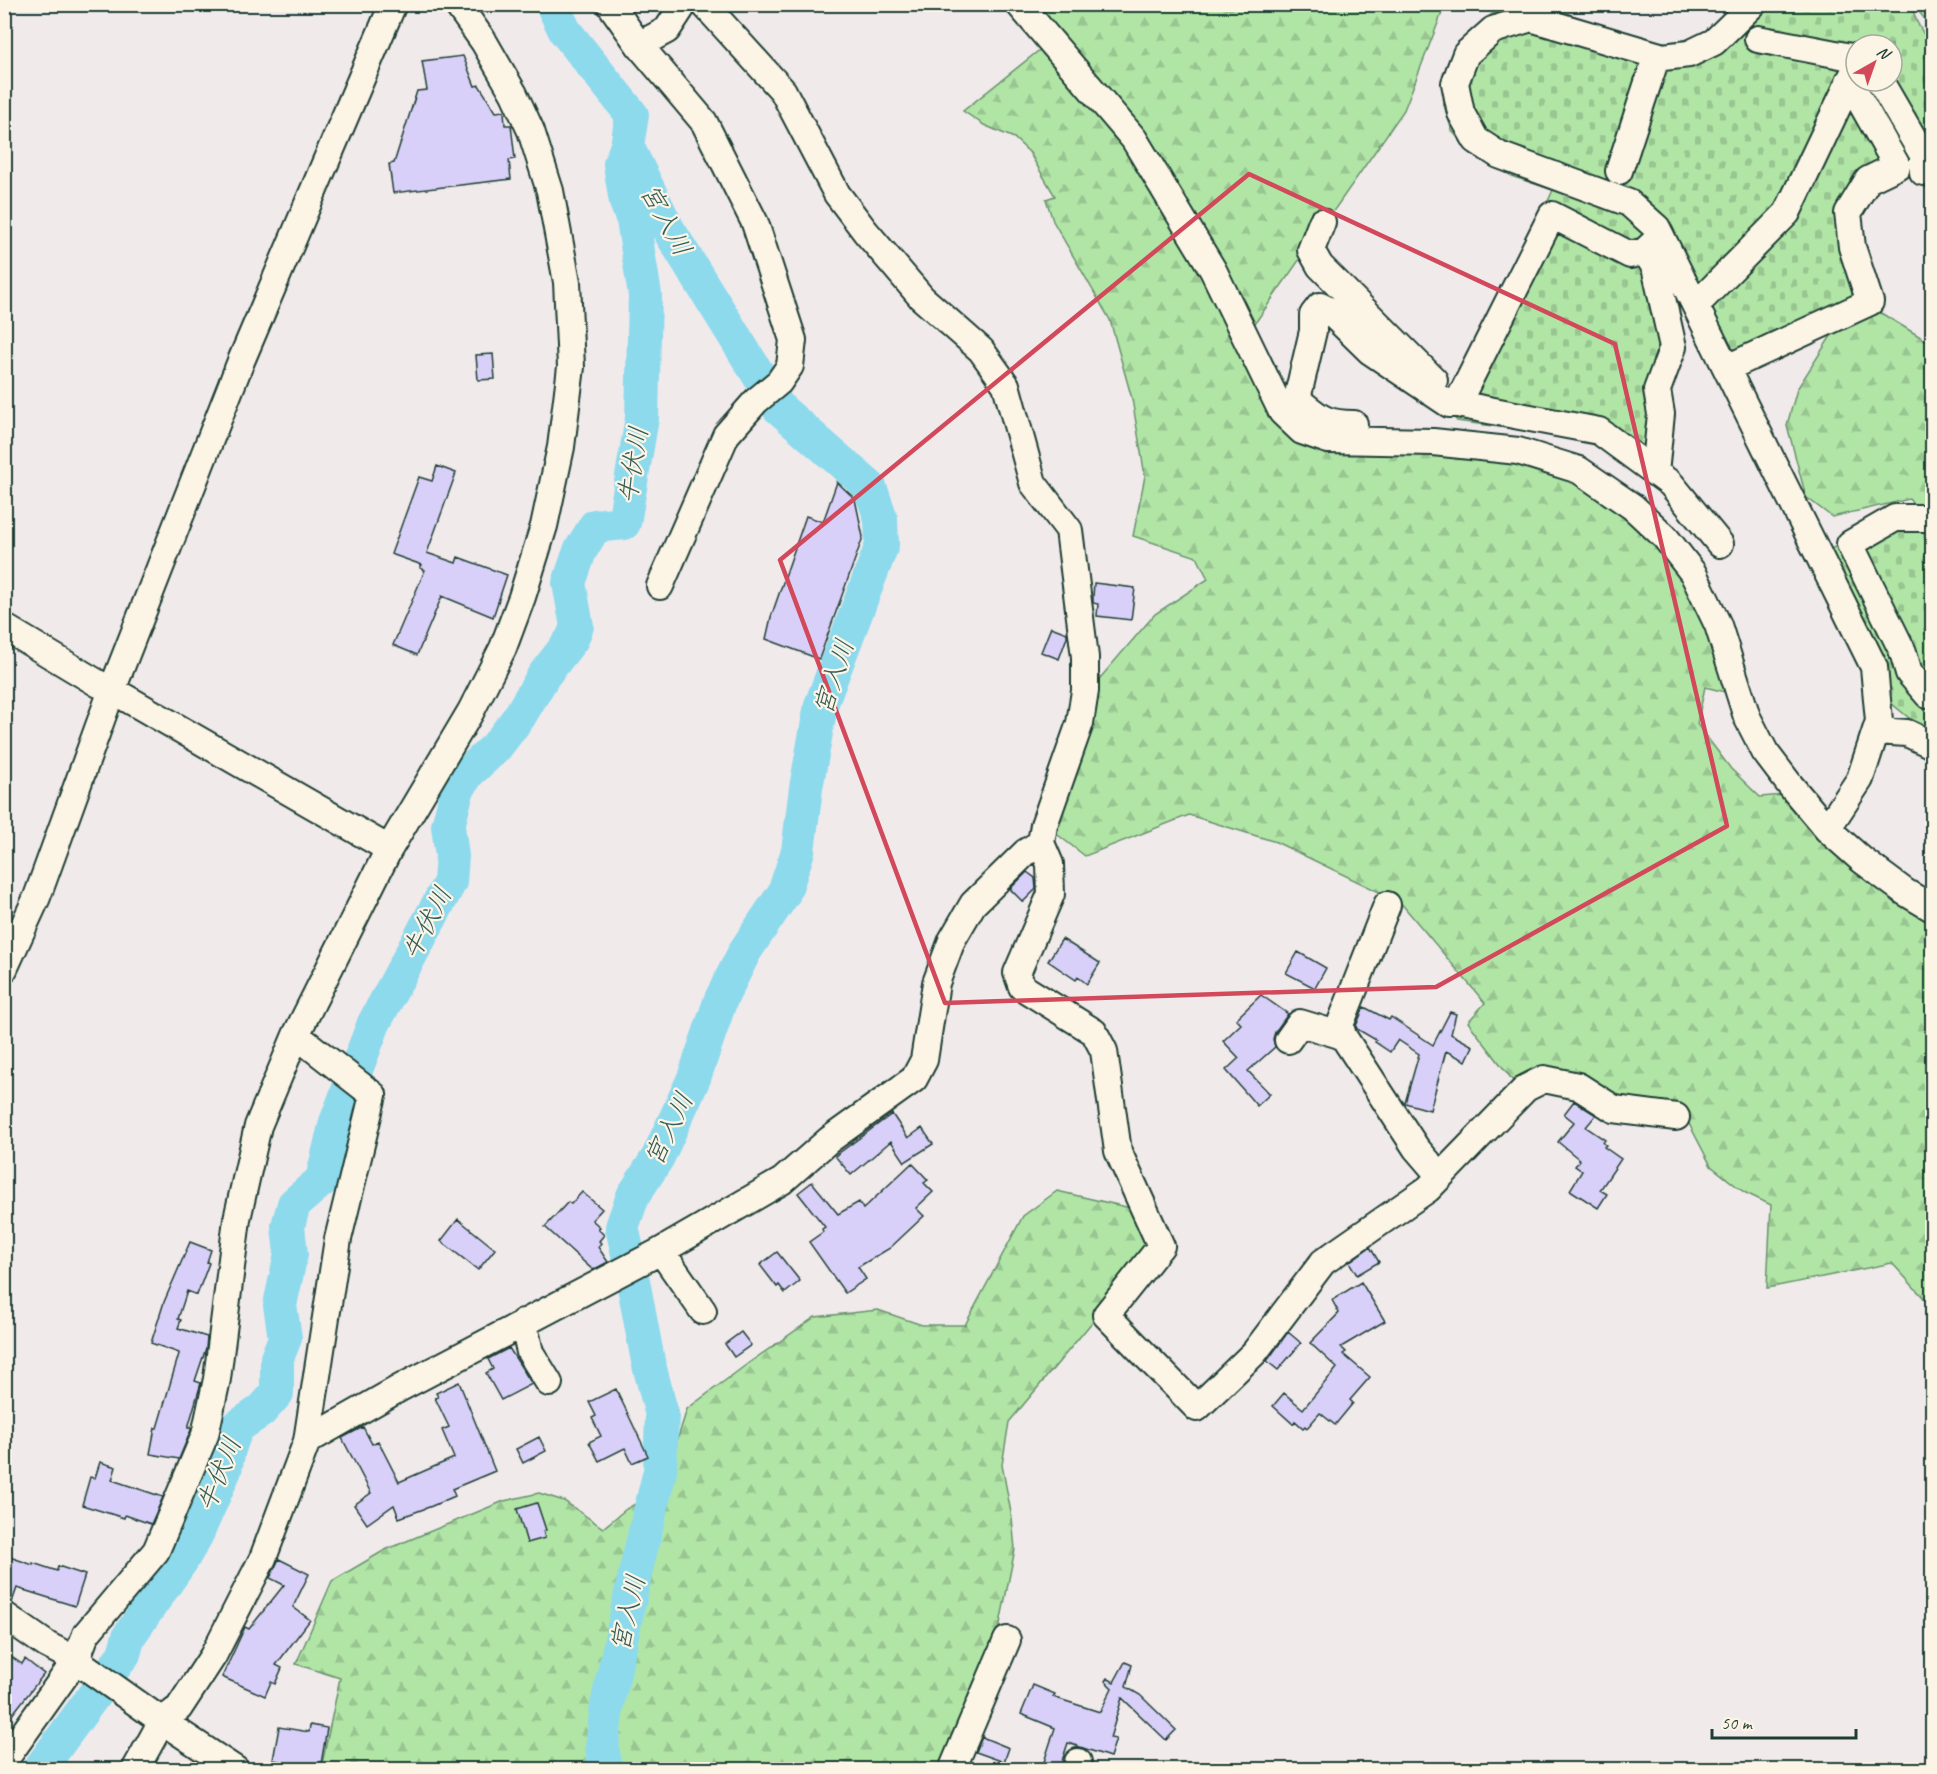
<svg xmlns="http://www.w3.org/2000/svg" width="1937" height="1774" viewBox="0 0 1937 1774" font-family="Caveat,'Klee One',sans-serif">
	<style>
		.forest { fill: url(#forest-firs); stroke: #68916d; stroke-width: 1.5 }
		.cemetery { fill: url(#cemetery-stones); stroke: #68916d; stroke-width: 1.5; fill-rule: evenodd }
		.lines { fill: none; stroke-linecap: round; stroke-linejoin: round }
		.river { stroke: #8ddaed; stroke-width: 34 }
		.building { fill: #d8d0f9; stroke: #1f3d34; stroke-width: 1.5 }
		.minor-casing { stroke: #1f3d34; stroke-width: 30 }
		.minor { stroke: #fcf5e5; stroke-width: 26 }
		.marked { fill: none; stroke: #d1495b; stroke-width: 4.5; stroke-linejoin: round }
		.labels { text-anchor: middle; dominant-baseline: central; stroke-width: 4.5; stroke-linejoin: round; paint-order: stroke }
		.water-label { font-size: 26px; font-style: italic; fill: #355c59; stroke: #fcf5e5 }
	</style>
	<defs>
		<pattern id="forest-firs" width="22" height="20" patternUnits="userSpaceOnUse" patternTransform="scale(1.5)"><rect width="22" height="20" fill="#b1e5a6"/><path d="M5 1l3.5 6h-7zM16 11l3.5 6h-7z" fill="#98c590"/></pattern>
		<pattern id="cemetery-stones" width="16" height="16" patternUnits="userSpaceOnUse" patternTransform="scale(1.5)"><rect width="16" height="16" fill="#b1e5a6"/><path d="M2 7V4a2 2 0 0 1 4 0v3zM10 15v-3a2 2 0 0 1 4 0v3z" fill="#98c590"/></pattern>
	</defs>
	<rect width="100%" height="100%" fill="#f1eaeb"/>
	<filter id="ink" filterUnits="userSpaceOnUse"><feTurbulence type="fractalNoise" baseFrequency=".0167" numOctaves="2"/><feDisplacementMap in="SourceGraphic" scale="12" xChannelSelector="R" yChannelSelector="G"/><feConvolveMatrix kernelMatrix="1 2 1 2 8 2 1 2 1" color-interpolation-filters="sRGB"/></filter>
	<g filter="url(#ink)">
		<path class="forest" d="M1034 5H1445L1404 110 1251 329Z
			M1042 48 1124 137 1197 261 1266 401 1388 450 1504 460 1561 474 1608 501 1653 539 1684 580 1702 618 1725 692 1705 687 1697 724 1731 769 1760 797 1784 795 1881 890 1932 922V1307L1892 1263 1767 1288 1771 1205 1744 1192 1711 1166 1686 1118 1517 1086 1468 1022 1485 1003 1400 902 1276 842 1189 815 1085 856 1049 828 1088 692 1155 614 1208 579 1197 557 1133 536 1145 476 1132 399 1110 320 1053 221 1046 199 1055 196 1029 152 1014 138 984 125 963 111Z
			M1876 310 1932 344V513H1921L1909 499 1832 517 1806 497 1787 425 1797 389 1836 328Z
			M1057 1191 1139 1210 1153 1249 1009 1422 1002 1465 1012 1518 1015 1549 997 1639 944 1769H321L340 1678 296 1664 332 1581 385 1550 504 1501 539 1493 564 1501 603 1528 626 1509 662 1489 687 1409 750 1362 815 1317 878 1310 922 1325H965L1023 1216Z"/>
		<path class="cemetery" d="M1736 5H1911L1917 22 1932 49V192L1901 171 1872 184 1852 215 1875 305 1719 379 1659 261 1677 355 1660 391 1661 486 1597 441 1457 421 1451 414 1553 190 1514 177 1471 154 1452 131 1443 102 1446 78 1454 50 1472 30 1492 14 1518 6H1543L1660 43 1694 39 1717 24ZM1856 45H1892V81H1856Z
			M1914 5H1932V29Z
			M1892 514 1932 515V737L1891 703 1884 660 1831 549Z"/>
		<g class="lines">
			<path class="river" d="M627 146 668 229 779 408 870 487 881 519 882 545 821 705 806 788 798 851 784 893 745 951 721 999 694 1078 658 1157 633 1196 622 1227 628 1254
				M39 1770 124 1654 129 1636 182 1560 197 1534 225 1470 229 1449 237 1427 261 1411 277 1393V1358L285 1338 280 1305 291 1254 288 1226 294 1204 322 1180 336 1122 374 1023 450 882 452 856 448 826 457 791 468 773 496 747 519 717 544 675 572 639 577 626 569 583 580 551 595 526 624 523 642 418 645 295 633 220 626 202 620 164 627 146 632 115 565 31 552 4
				M606 1770 602 1747 607 1705 638 1561 660 1471 662 1415 648 1361 633 1281"/>
		</g>
		<path class="building" d="M463 56 475 86 479 85 496 112 504 111 505 125H511L515 159 509 160 511 179 393 193 389 164 394 163 417 91 427 90 422 61Z
			M493 354 495 379 478 380 476 355Z
			M437 466 456 473 427 553 456 563 458 557 507 575 493 617 442 596 417 655 393 645 425 570 420 568 422 565 391 554 419 477 432 481Z
			M837 482 855 499 863 537 819 659 766 639 771 617 806 516 823 522Z
			M1094 583 1135 588 1131 620 1097 616 1098 604 1093 603V597Z
			M1051 627 1067 633V637L1059 659 1041 652Z
			M1027 872 1035 878 1036 889 1023 902 1010 889Z
			M1062 939 1100 963 1087 984 1078 977 1076 980 1048 961Z
			M1298 952 1326 968 1315 988 1286 973Z
			M1261 995 1288 1014 1275 1032 1273 1039 1275 1047 1248 1071 1270 1094 1257 1106 1226 1070 1239 1058 1223 1041 1241 1024 1236 1019Z
			M1364 1007 1389 1020 1391 1017 1433 1045 1450 1012 1456 1014 1451 1034 1473 1046 1466 1061 1446 1051 1430 1110 1405 1103 1419 1054 1398 1040 1390 1052 1375 1042 1376 1040 1357 1029 1356 1026Z
			M1574 1101 1596 1115 1586 1127 1605 1140 1603 1143 1606 1145 1604 1147 1621 1159 1600 1190 1607 1194 1598 1208 1570 1190 1582 1171 1575 1166 1580 1160 1558 1142 1574 1122 1564 1114Z
			M892 1114 908 1138 922 1128 933 1144 905 1162 891 1141 851 1175 835 1156Z
			M912 1163 928 1180 924 1183 933 1192 916 1208 924 1216 890 1248 858 1267 866 1279 845 1293 809 1242 823 1232 822 1229 825 1227 798 1193 812 1182 838 1214 859 1202 863 1209Z
			M582 1192 602 1209 592 1220 600 1227 598 1229 604 1235 599 1241 601 1243 598 1247 608 1262 593 1270 545 1227 568 1202 571 1204Z
			M458 1219 495 1249 478 1270 441 1241Z
			M190 1242 211 1250 207 1262 209 1263 197 1295 187 1291 178 1319 181 1320 178 1328 207 1337 206 1348 195 1381 201 1383 188 1428H191V1430L179 1459 150 1454 155 1428H157L179 1354V1353L151 1343 164 1302Z
			M1370 1247 1379 1262 1357 1275 1349 1262Z
			M777 1252 800 1281 785 1293 779 1285 777 1287 760 1265Z
			M1361 1282 1385 1321 1341 1347 1346 1352 1343 1354 1370 1377 1350 1400 1353 1403 1335 1425 1320 1413 1307 1428 1305 1426 1303 1428 1295 1421 1293 1424 1273 1406 1284 1393 1303 1409 1337 1368 1310 1343 1339 1313 1332 1300Z
			M741 1332 751 1345 734 1357 725 1344Z
			M1288 1332 1301 1343 1278 1370 1267 1361Z
			M509 1348 532 1384 501 1400 486 1373 493 1369 488 1359Z
			M459 1382 495 1471 452 1489 455 1496 432 1506 399 1518 394 1505 367 1524 354 1505 371 1493 342 1438 363 1427 372 1444 378 1441 399 1482 454 1458 442 1430 449 1427 435 1398 438 1397 436 1393Z
			M616 1389 648 1456 632 1463 625 1448 599 1461 589 1442 601 1436 592 1418 596 1416 589 1402Z
			M539 1437 546 1451 523 1463 516 1449Z
			M100 1462 116 1467 112 1480 163 1497 151 1524 125 1515 124 1518 82 1505 90 1477 95 1478Z
			M537 1503 546 1530 543 1531 545 1538 527 1543 517 1509Z
			M4 1555 33 1565V1563L57 1571 58 1566 85 1575 75 1606 17 1588 12 1602 4 1600Z
			M279 1559 309 1574 293 1607 310 1620 276 1665 282 1668 275 1684 271 1682 265 1696 222 1677 245 1627 249 1629 284 1585 270 1578Z
			M4 1652 22 1664 25 1659 44 1674 4 1725Z
			M1125 1662 1132 1665 1126 1687 1140 1695 1176 1730 1166 1740 1122 1698 1110 1738 1116 1739 1110 1757 1068 1743 1059 1770 1043 1765 1055 1728 1021 1714 1033 1685 1055 1694 1053 1697 1100 1712 1112 1688 1105 1681 1107 1678 1114 1682Z
			M310 1725 327 1728 320 1770H302L283 1766 284 1762 273 1760 279 1727 309 1732Z
			M982 1737 1009 1748 1004 1762 976 1752Z"/>
		<g class="lines">
			<defs>
				<path id="minor" d="M610 4 639 45 704 122 755 223 793 340 790 366 779 382 756 401 726 435 660 586
					M704 4 783 91 837 194 865 231 922 298 981 350 1006 385 1033 483 1069 530 1085 657V691L1080 723 1044 825 1041 843 1050 864 1051 894 1017 973 1022 987 1094 1032 1104 1051 1118 1151 1161 1246 1106 1315 1197 1408 1254 1353 1323 1262 1428 1189 1526 1088 1544 1079 1578 1086 1614 1109 1676 1117
					M1019 4 1134 139 1213 270 1282 412 1302 431 1328 440 1433 442 1518 451 1579 470 1633 507 1665 537 1693 573 1718 625 1747 717 1765 752 1790 785 1827 829 1862 860 1905 892 1932 908
					M1753 4 1714 42 1689 54 1663 57 1531 18 1493 30 1466 54 1455 83 1461 113 1476 140 1499 155 1629 203 1657 228 1874 667 1879 721 1860 779 1827 829
					M1758 39 1856 58
					M639 45 667 30 684 4
					M1880 81 1923 155V172
					M1619 171 1657 55
					M1322 222 1311 250 1320 266 1434 380
					M1661 236 1645 251 1630 255 1552 215 1457 404 1599 431 1671 484 1720 544
					M1645 251 1655 267 1673 347 1657 390 1661 414 1655 473
					M1696 305 1787 213 1855 70
					M1727 368 1870 302 1852 247 1848 213 1868 180 1897 166 1849 81
					M1354 424C1324 424 1319 417 1297 399L1313 331V315L1320 306 1328 310 1370 351 1449 404H1457
					M4 627 99 684 112 690 389 849
					M1928 695 1909 673 1903 652 1850 544 1895 518H1932
					M1876 731 1907 733 1932 745
					M1387 905 1340 1025 1343 1036 1416 1148 1440 1176
					M4 969 37 897 112 690 241 361 393 4
					M1288 1040 1300 1023 1343 1036
					M661 1251 703 1311
					M523 1322 530 1352 549 1383
					M307 1441 400 1388 661 1251 782 1181 829 1140 914 1079 924 1060 936 983 952 940 973 904 1026 852 1041 843
					M4 1615 47 1645 76 1660 162 1721 236 1770
					M4 1761 76 1660 86 1634 156 1551 205 1435 217 1379 237 1219 258 1126 296 1035 389 849 471 711 503 648 522 597 544 526 561 447 571 367 567 282 550 191 531 131 514 94 484 42 457 4
					M135 1770 162 1721 179 1708 213 1656 263 1558 307 1441 338 1239 373 1095 296 1035
					M952 1770 1007 1640
					M1078 1770V1762"/>
			</defs>
			<use href="#minor" class="minor-casing"/>
			<use href="#minor" class="minor"/>
		</g>
	</g>
	<path class="marked" d="M1249 174 1615 344 1727 826 1436 987 945 1003 780 560Z"/>
	<g class="labels">
		<g class="water-label">
			<text transform="translate(666 220) rotate(61)">宮入川</text>
			<text transform="translate(633 465) rotate(-81)">牛伏川</text>
			<text transform="translate(834 677) rotate(-72)">宮入川</text>
			<text transform="translate(427 923) rotate(-63)">牛伏川</text>
			<text transform="translate(669 1129) rotate(-64)">宮入川</text>
			<text transform="translate(219 1474) rotate(-68)">牛伏川</text>
			<text transform="translate(628 1613) rotate(-77)">宮入川</text>
		</g>
	</g>
	<rect width="1937" height="1774" fill="none" stroke="#fcf5e5" stroke-width="24"/>
	<rect x="12" y="12" width="1913" height="1750" fill="none" stroke="#1f3d34" stroke-width="2" filter="url(#ink)"/>
	<g transform="translate(1874 63) rotate(40)"><circle r="28" fill="#fcf5e5" stroke="#a4ab9e" stroke-width="1.5"/>
	<path d="M0-4.5L10 22L0 15L-10 22Z" fill="#d1495b"/>
	<text y="-9" font-size="16" font-weight="bold" text-anchor="middle" fill="#1f3d34">N</text>
	</g>
	<path d="M1712 1729v9h144v-9" fill="none" stroke="#1f3d34" stroke-width="3"/>
	<text x="1721" y="1729" font-size="18" fill="#1f3d34" stroke="#fcf5e5" stroke-width="4.5" paint-order="stroke">50 m</text>
</svg>
